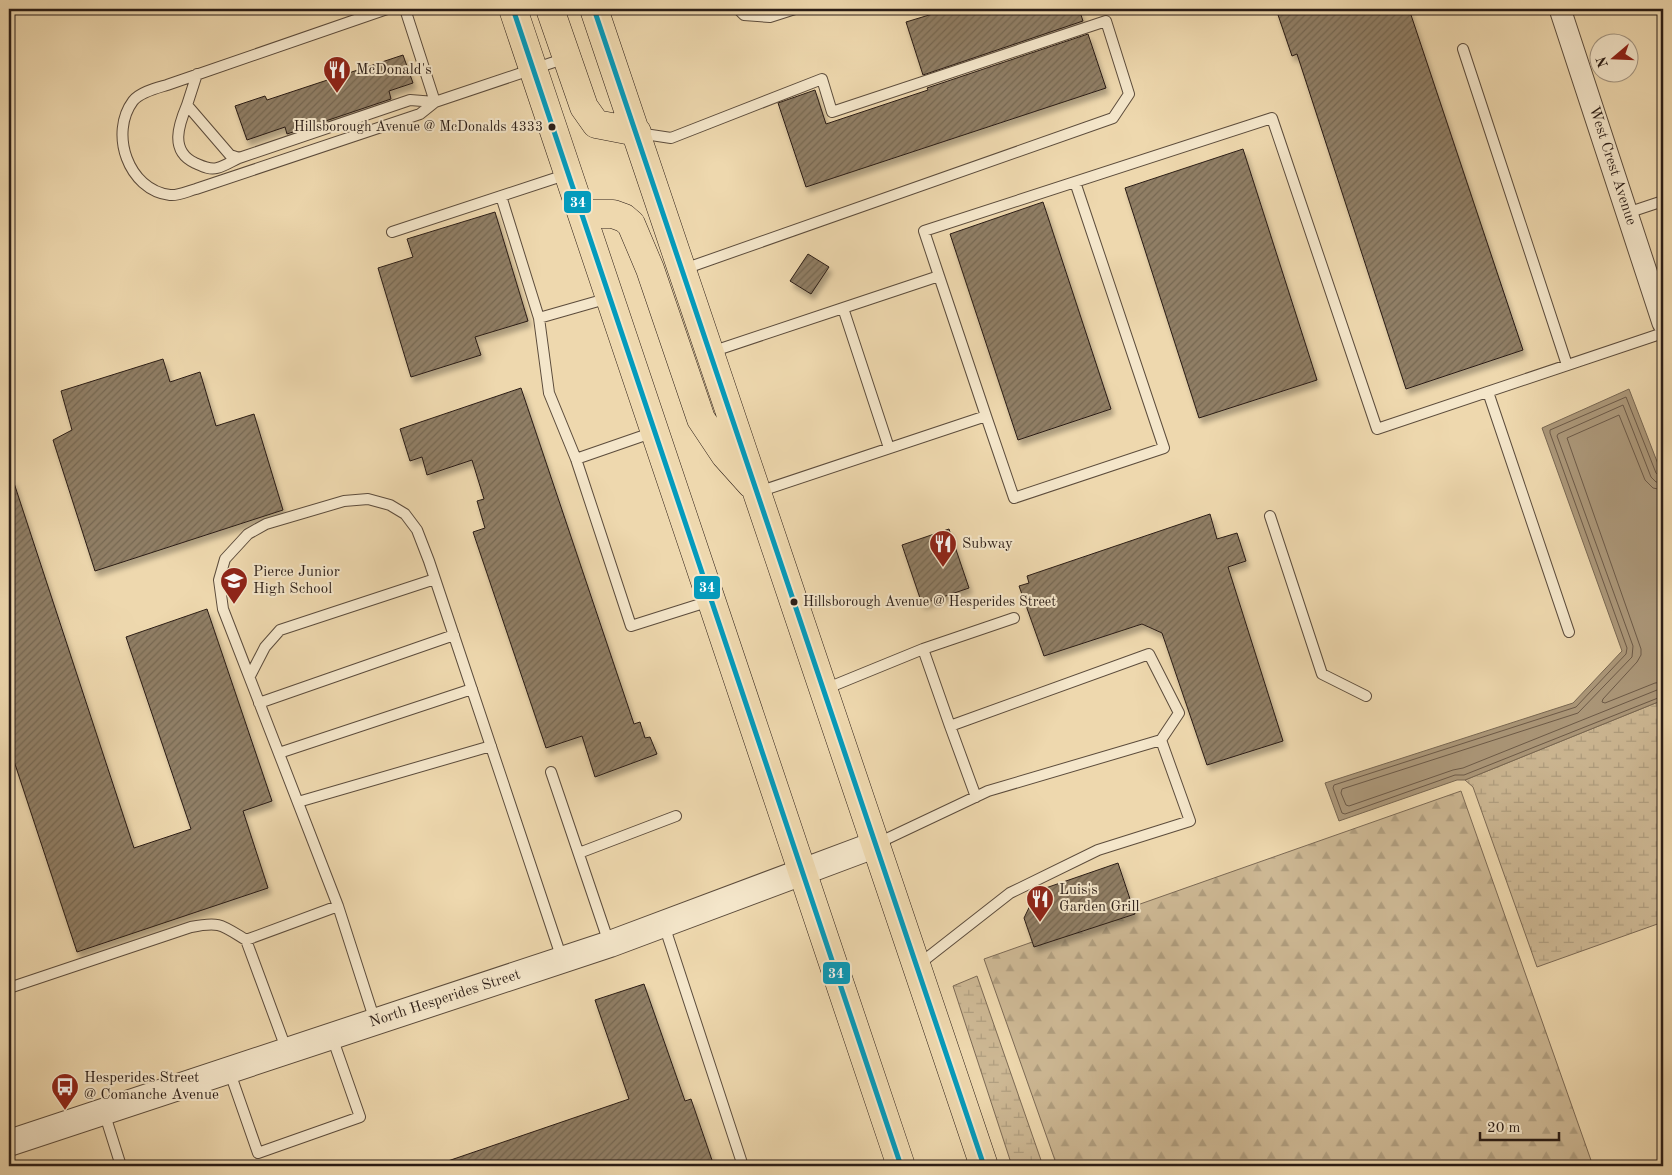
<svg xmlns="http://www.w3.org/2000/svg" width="1672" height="1175" viewBox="0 0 1672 1175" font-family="'Old Standard TT',serif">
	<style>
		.forest { fill: url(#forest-firs); stroke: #7c6a55 }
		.wetland { fill: url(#wetland-marsh); stroke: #7c6a55 }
		.water { fill: #ac987a; stroke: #786752 }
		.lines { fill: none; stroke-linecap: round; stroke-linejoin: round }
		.shore { stroke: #6c5a48; stroke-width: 1 }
		.building { fill: url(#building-hatch); stroke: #2b1d16; filter: url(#shadow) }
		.service-casing { stroke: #5c4c3c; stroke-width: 12 }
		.minor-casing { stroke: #5c4c3c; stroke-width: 23 }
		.tertiary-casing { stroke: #5c4c3c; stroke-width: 28 }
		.primary-casing { stroke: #2b1d16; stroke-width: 29 }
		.service { stroke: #f4e6ca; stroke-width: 10 }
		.minor { stroke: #f4e6ca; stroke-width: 21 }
		.tertiary { stroke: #f4e6ca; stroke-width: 26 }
		.primary { stroke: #eed8ae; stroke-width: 28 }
		.bus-1-casing { stroke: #f4e6ca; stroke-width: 9 }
		.bus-1 { stroke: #049bbc; stroke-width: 5 }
		.bus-dot { fill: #2b1d16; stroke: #f4e6ca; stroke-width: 2 }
		.labels { text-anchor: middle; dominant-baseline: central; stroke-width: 4; stroke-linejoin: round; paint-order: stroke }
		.bus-label { font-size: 14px; fill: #2b1d16; stroke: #f4e6ca; text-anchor: end }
		.poi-label { font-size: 15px; fill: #2b1d16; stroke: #f4e6ca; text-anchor: start }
		.street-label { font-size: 15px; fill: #2b1d16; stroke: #f4e6ca }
		.line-badge { stroke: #f4e6ca; stroke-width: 2 }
		.badge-label { font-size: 14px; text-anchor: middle; font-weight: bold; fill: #fff }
	</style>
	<defs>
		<pattern id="forest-firs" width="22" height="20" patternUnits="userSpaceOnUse" patternTransform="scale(1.25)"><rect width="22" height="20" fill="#cdb894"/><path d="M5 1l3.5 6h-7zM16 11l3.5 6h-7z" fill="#b09e7f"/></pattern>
		<pattern id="wetland-marsh" width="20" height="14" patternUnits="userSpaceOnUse" patternTransform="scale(1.25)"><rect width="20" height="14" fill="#cdb894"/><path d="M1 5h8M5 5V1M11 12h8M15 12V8" fill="none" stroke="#b09e7f"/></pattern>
		<pattern id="building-hatch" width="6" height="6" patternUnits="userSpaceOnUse" patternTransform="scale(1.25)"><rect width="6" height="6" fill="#907e65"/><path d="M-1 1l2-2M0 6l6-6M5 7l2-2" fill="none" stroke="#766752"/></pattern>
		<filter id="shadow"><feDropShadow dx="3" dy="5.5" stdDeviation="2.5" flood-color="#0004"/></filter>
	</defs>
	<rect width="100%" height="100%" fill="#eed8ae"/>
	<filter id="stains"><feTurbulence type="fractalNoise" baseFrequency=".004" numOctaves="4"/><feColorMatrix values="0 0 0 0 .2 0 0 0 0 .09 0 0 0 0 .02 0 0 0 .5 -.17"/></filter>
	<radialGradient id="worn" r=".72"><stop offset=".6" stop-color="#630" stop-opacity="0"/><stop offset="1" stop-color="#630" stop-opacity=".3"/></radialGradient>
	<path class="forest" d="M1461 791 1593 1166H1057L984 959Z"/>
	<path class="wetland" d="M1663 700V922L1537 967 1473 787 1465 780Z
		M977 976 1043 1166H1012L953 986Z"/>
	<path class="water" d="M1629 389 1663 477V700L1465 780H1457L1339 821 1325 783 1573 703 1622 651 1542 428Z"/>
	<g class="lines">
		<path class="shore" d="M1663 477 1659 476 1656 473 1626 397 1550 430V433L1627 648 1626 654 1576 707 1334 785 1333 788 1342 813 1345 814 1455 775H1464L1663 696
			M1663 483 1656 482 1651 477 1623 405 1558 434 1557 436 1633 646 1632 657 1578 713 1342 789 1341 793 1346 805 1349 806 1453 770 1463 768 1657 690 1663 689
			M1663 490 1653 488 1645 480 1619 415 1567 438 1641 649V655L1637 662 1603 699 1602 702 1605 703 1655 683 1663 682"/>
	</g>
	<path class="building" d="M949 9H1079L1083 21 923 75 906 22Z
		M1276 9H1409L1523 350 1406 389 1297 54 1292 56Z
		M1088 34 1106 88 806 187 778 103 815 90 826 124 928 90 927 88Z
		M403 55 413 83 389 91 391 99 287 134 285 127 247 140 235 106 265 96 267 100Z
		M1243 149 1317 380 1199 418 1125 188Z
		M1043 202 1111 409 1018 440 950 234Z
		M495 212 528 321 475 337 481 355 411 377 378 268 413 257 407 239Z
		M808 254 829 267 811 294 790 281Z
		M163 359 170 382 200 372 216 426 254 414 283 510 95 571 53 440 72 430 61 391Z
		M521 388 634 724 640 722 645 738 650 737 657 754 595 777 582 736 546 748 473 532 485 528 477 501 484 499 472 460 427 475 422 457 410 461 400 429Z
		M9 480H13L134 848 191 829 126 637 207 609 272 801 243 811 268 888 77 952 9 746Z
		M1210 514 1217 539 1237 533 1246 561 1228 567 1283 741 1207 765 1162 633 1142 624 1044 656 1019 586 1029 583 1027 576Z
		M949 529 969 588 922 604 902 545Z
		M1118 863 1135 914 1034 947 1024 918 1037 891Z
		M644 984 685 1101 691 1099 714 1166H442V1163L629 1099 595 1000Z"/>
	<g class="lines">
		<defs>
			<path id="service" d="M387 9 167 85C157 88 140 92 133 101 109 133 128 190 170 195 178 196 188 191 196 189L420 114 435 102 566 58
				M405 9 435 102
				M738 9 744 15 770 17 795 9
				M1463 49 1567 365
				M197 74 187 105 230 155 239 158 410 100 435 102
				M187 105C179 124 169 151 195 163 202 166 209 170 217 168 225 166 232 161 239 158
				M638 133 671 138 822 79 832 112 1106 21 1129 94 1113 118 684 269
				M501 196 539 318 549 393 576 459 631 626 710 601
				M1627 213 1663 201
				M392 232 568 174
				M939 276 986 416
				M843 308 939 276 924 231 1272 118 1377 429 1663 333
				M539 318 609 298
				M711 352 843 308 889 448
				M1488 392 1569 632
				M576 459 654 432
				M758 492 986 416 1014 498 1164 448 1075 182
				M1270 516 1322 674 1366 696
				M923 649 1014 618
				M250 676 265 647 280 630 435 579
				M825 689 923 649 950 726 1149 654 1179 713 1161 740 988 791 878 843
				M259 703 454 635
				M950 726 976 797
				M279 753 472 689
				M551 772 609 943
				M298 802 491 746
				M579 853 676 816
				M664 925 743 1166
				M918 965 1010 893 1098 850 1190 821 1161 740
				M9 988 191 927C220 921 222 925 246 940
				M375 1021 338 906 223 609 219 580 225 559 248 534 266 524 344 501 368 499 390 505 405 514 417 530 429 561 562 959
				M287 1051 246 940 338 906
				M229 1070 258 1153 360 1117 332 1037
				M104 1112 121 1166"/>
			<path id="minor" d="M1560 9 1663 323"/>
			<path id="tertiary" d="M9 1143 610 944 877 844"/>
			<path id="primary" d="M513 9 901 1166
				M550 9 584 107 596 124 637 132
				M594 9 984 1166
				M582 214H613L624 218 631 224 650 269 701 419 725 455 751 484"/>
		</defs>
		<use href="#service" class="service-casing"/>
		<use href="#minor" class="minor-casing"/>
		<use href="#tertiary" class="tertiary-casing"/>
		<use href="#primary" class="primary-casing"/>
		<use href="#service" class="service"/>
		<use href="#minor" class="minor"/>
		<use href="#tertiary" class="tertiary"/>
		<use href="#primary" class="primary"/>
		<defs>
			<path id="bus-1" d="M513 9 901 1166
				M594 9 984 1166"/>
		</defs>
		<use href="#bus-1" class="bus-1-casing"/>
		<use href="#bus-1" class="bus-1"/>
	</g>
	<defs>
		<symbol id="restaurant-pin" viewBox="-11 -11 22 30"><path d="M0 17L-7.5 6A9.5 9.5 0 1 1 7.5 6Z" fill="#8f2418" stroke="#f4e6ca"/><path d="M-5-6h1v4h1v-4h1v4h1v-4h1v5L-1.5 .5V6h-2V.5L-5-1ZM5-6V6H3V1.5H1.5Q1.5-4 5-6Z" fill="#fff"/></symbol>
		<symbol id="school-pin" viewBox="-11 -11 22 30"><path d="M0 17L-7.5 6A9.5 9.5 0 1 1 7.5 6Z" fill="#8f2418" stroke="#f4e6ca"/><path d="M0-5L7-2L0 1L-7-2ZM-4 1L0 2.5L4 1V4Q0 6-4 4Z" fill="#fff"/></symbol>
		<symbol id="bus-pin" viewBox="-11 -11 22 30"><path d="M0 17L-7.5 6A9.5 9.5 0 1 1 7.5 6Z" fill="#8f2418" stroke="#f4e6ca"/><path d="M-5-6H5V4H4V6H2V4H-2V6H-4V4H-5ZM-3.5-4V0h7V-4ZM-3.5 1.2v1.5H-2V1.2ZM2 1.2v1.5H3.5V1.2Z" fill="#fff"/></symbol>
	</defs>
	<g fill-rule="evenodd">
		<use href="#restaurant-pin" x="321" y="54" width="32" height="43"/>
		<use href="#restaurant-pin" x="927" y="528" width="32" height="43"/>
		<use href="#school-pin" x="218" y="565" width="32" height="43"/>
		<use href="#restaurant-pin" x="1024" y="883" width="32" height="43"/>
		<use href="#bus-pin" x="49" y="1071" width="32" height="43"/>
	</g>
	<g class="bus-dot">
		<circle cx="552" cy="127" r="4.5"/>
		<circle cx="794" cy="602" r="4.5"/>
	</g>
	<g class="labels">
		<g class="bus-label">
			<text x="543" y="127">Hillsborough Avenue @ McDonalds 4333</text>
			<text x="803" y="602" text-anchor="start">Hillsborough Avenue @ Hesperides Street</text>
		</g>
		<g class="poi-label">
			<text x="356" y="70">McDonald's</text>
			<text x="962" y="544">Subway</text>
			<text x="253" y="572">Pierce Junior<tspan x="253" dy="17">High School</tspan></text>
			<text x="1059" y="890">Luis's<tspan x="1059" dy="17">Garden Grill</tspan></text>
			<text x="84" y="1078">Hesperides Street<tspan x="84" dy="17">@ Comanche Avenue</tspan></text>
		</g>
		<g class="street-label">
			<text transform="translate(1612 166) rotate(72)">West Crest Avenue</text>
			<text transform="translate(445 999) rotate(-18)">North Hesperides Street</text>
		</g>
	</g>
	<g class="line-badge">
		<rect x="563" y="190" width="29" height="24" rx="5" fill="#049bbc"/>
		<rect x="693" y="575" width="28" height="25" rx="5" fill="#049bbc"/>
		<rect x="822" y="961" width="29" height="24" rx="5" fill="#049bbc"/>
	</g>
	<g class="badge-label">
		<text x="578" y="207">34</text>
		<text x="707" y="592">34</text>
		<text x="836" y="978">34</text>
	</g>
	<rect width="1672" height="1175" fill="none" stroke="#eed8ae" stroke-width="30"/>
	<rect x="10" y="10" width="1652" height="1155" fill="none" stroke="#2b1d16" stroke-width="2.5"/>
	<rect x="15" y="15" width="1642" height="1145" fill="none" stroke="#2b1d16"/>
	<g transform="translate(1614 58) rotate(251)"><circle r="24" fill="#f4e6ca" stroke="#a49682"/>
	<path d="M0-4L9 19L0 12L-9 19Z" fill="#8f2418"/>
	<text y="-8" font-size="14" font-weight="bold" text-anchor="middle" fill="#2b1d16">N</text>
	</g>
	<path d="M1480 1132v8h79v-8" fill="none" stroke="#2b1d16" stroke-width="2.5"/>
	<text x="1487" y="1132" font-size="15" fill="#2b1d16" stroke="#f4e6ca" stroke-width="4" paint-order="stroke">20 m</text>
	<rect width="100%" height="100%" filter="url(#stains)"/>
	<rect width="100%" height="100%" fill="url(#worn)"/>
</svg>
